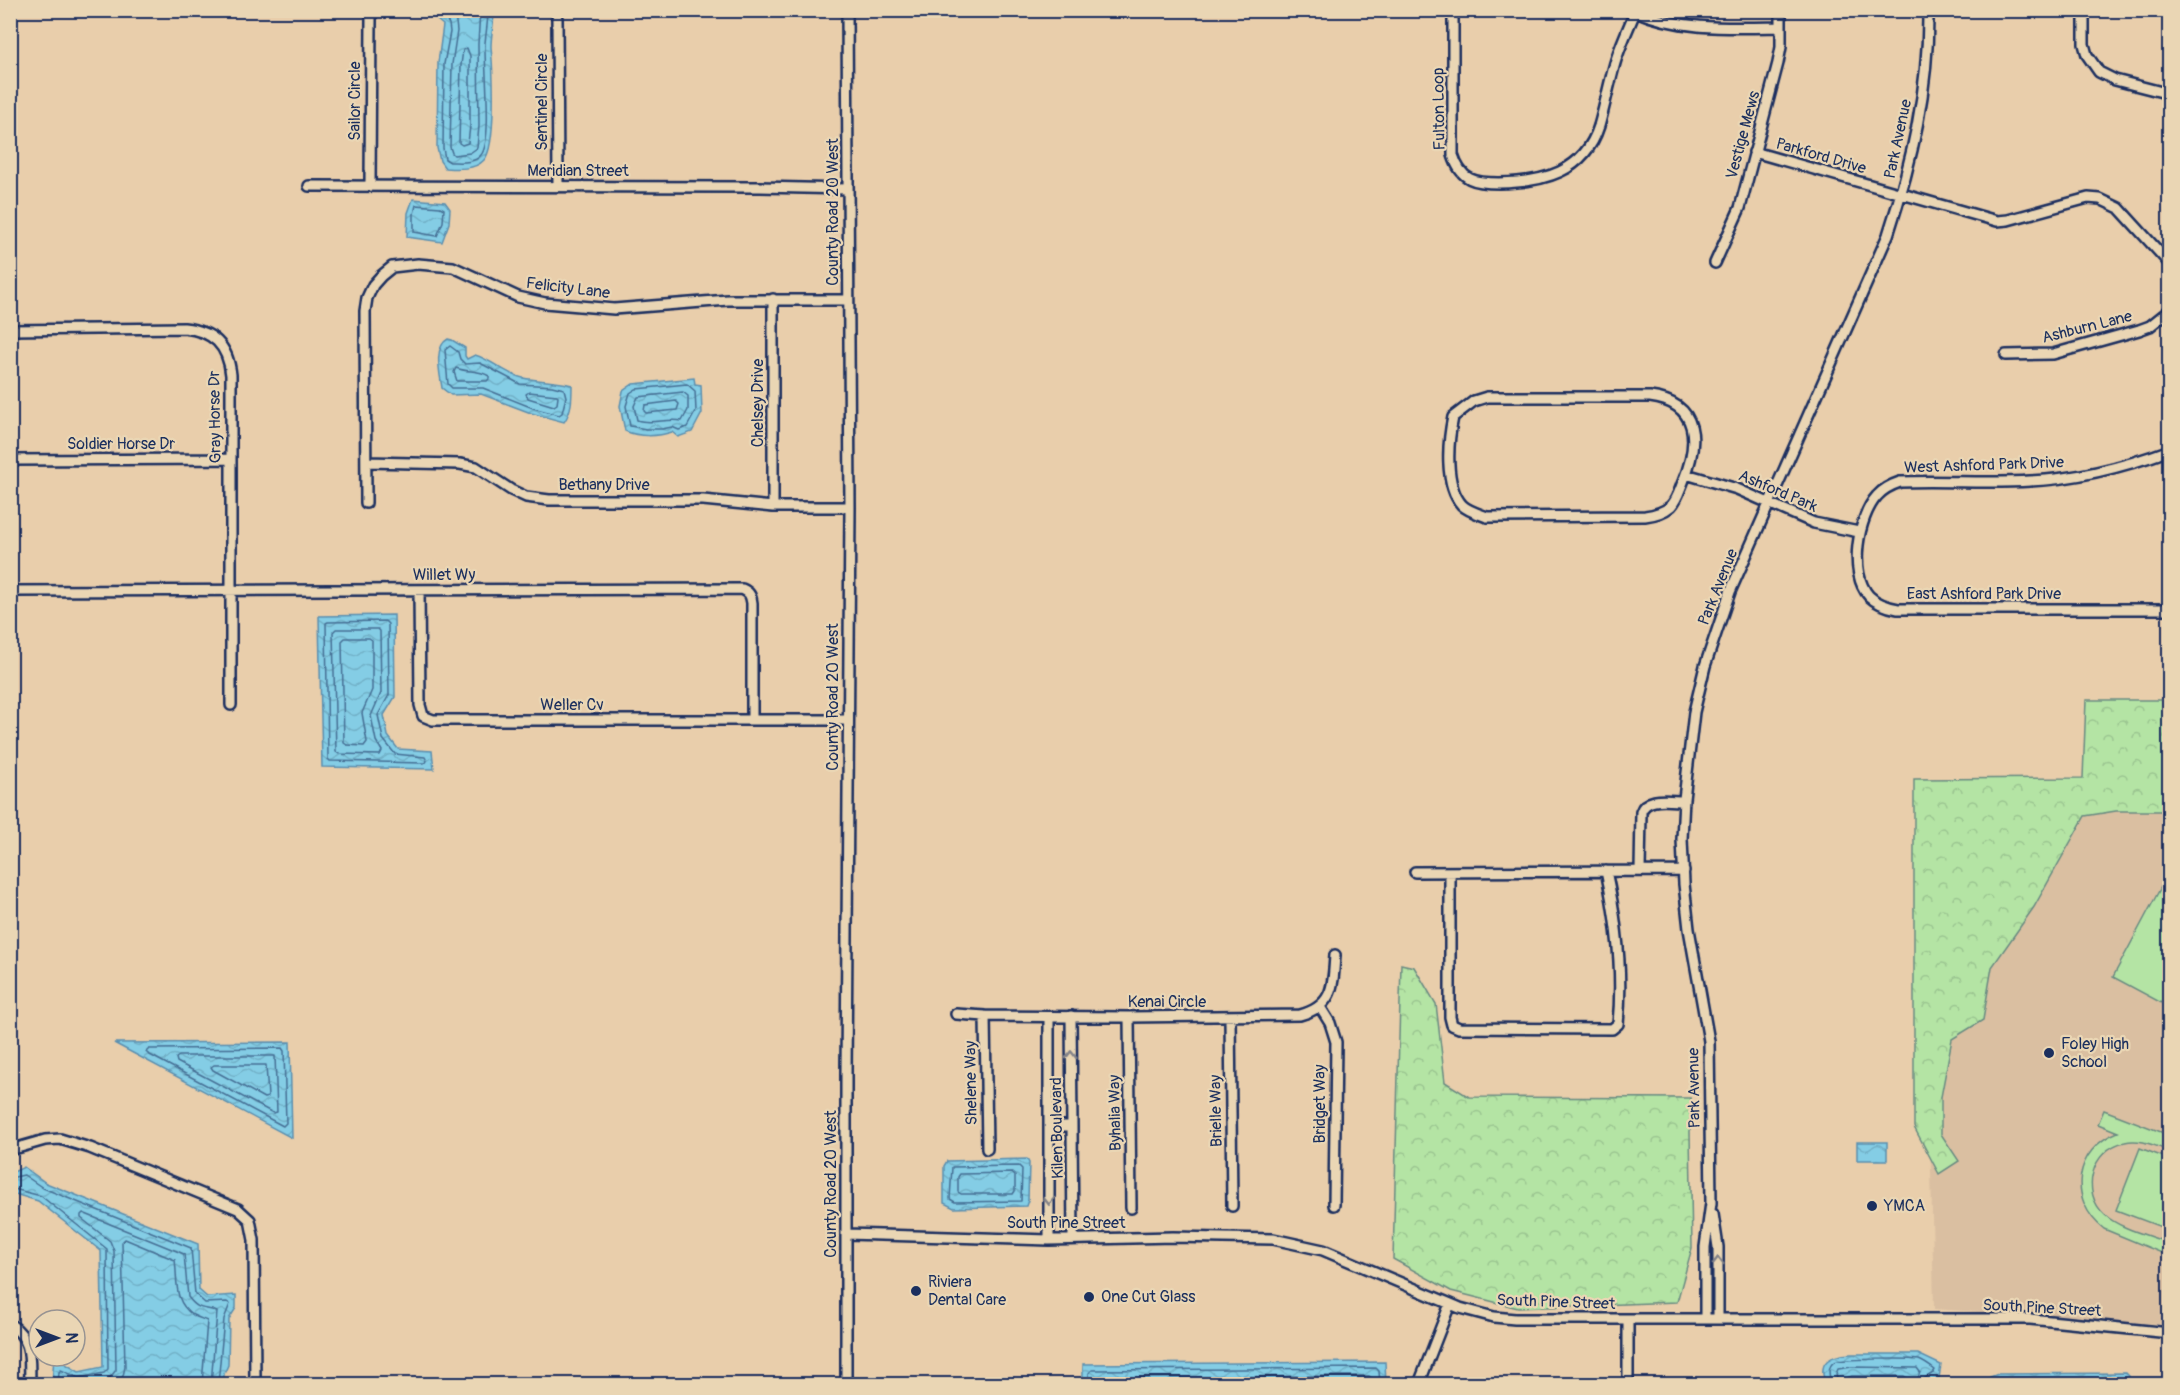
<svg xmlns="http://www.w3.org/2000/svg" width="2180" height="1395" viewBox="0 0 2180 1395" font-family="Pangolin,sans-serif">
	<style>
		.built { fill: #dabfa1 }
		.green { fill: #b4e4a4; stroke: #688a81; stroke-width: 1.5 }
		.forest { fill: url(#forest-crowns); stroke: #688a81; stroke-width: 1.5 }
		.water { fill: url(#water-waves); stroke: #5a8eaf; stroke-width: 1.5 }
		.lines { fill: none; stroke-linecap: round; stroke-linejoin: round }
		.shore { stroke: #456e94; stroke-width: 1.5 }
		.minor-casing { stroke: #1b2f5e; stroke-width: 14 }
		.minor { stroke: #ead6b4; stroke-width: 9 }
		.oneway { stroke: #828289 }
		.poi-dot { fill: #1b2f5e; stroke: #ead6b4; stroke-width: 2 }
		.labels { text-anchor: middle; dominant-baseline: central; stroke-width: 4.5; stroke-linejoin: round; paint-order: stroke }
		.street-label { font-size: 16px; fill: #1b2f5e; stroke: #ead6b4 }
		.poi-label { font-size: 16px; fill: #1b2f5e; stroke: #ead6b4; text-anchor: start }
	</style>
	<defs>
		<pattern id="forest-crowns" width="20" height="18" patternUnits="userSpaceOnUse" patternTransform="scale(1.5)"><rect width="20" height="18" fill="#b4e4a4"/><path d="M2 6a3 3 0 1 1 6 0M12 15a3 3 0 1 1 6 0" fill="none" stroke="#9ac490"/></pattern>
		<pattern id="water-waves" width="16" height="10" patternUnits="userSpaceOnUse" patternTransform="scale(1.5)"><rect width="16" height="10" fill="#84cde5"/><path d="M0 5q4-4 8 0t8 0" fill="none" stroke="#71b0c7"/></pattern>
	</defs>
	<rect width="100%" height="100%" fill="#e9ceab"/>
	<filter id="ink" filterUnits="userSpaceOnUse"><feTurbulence type="fractalNoise" baseFrequency=".0167" numOctaves="2"/><feDisplacementMap in="SourceGraphic" scale="12" xChannelSelector="R" yChannelSelector="G"/><feConvolveMatrix kernelMatrix="1 2 1 2 8 2 1 2 1" color-interpolation-filters="sRGB"/></filter>
	<g filter="url(#ink)">
		<path class="built" d="M1923 797H2169V1325L1934 1309Z"/>
		<path class="green" d="M2169 872V1007L2113 977Z
			M2104 1110 2169 1135V1151C2155 1146 2140 1138 2125 1142 2091 1149 2080 1193 2105 1215 2120 1229 2151 1236 2169 1243V1256L2104 1229C2067 1200 2074 1149 2118 1132L2098 1124Z
			M2140 1148 2169 1159V1230L2116 1210Z"/>
		<path class="forest" d="M2168 666H2170L2169 811H2116L2085 816 2034 907 1992 967 1983 1020 1952 1039 1941 1097V1134L1959 1161 1939 1174 1914 1127V779L2083 778 2086 700H2169Z
			M1401 964 1414 967 1436 1004 1445 1082 1469 1097 1691 1098 1690 1132 1692 1248 1677 1302 1518 1308 1451 1291 1393 1259Z"/>
		<path class="water" d="M437 11H494C494 23 491 35 491 47 493 68 497 146 484 160 475 170 457 169 445 168L440 161 437 148 438 63 443 25 437 20Z
			M413 199 445 202 450 209 449 223 442 242 407 237 408 213Z
			M448 339 452 340 465 348V356L467 359 475 355C492 360 507 375 523 378 539 381 555 381 572 385 572 398 572 411 564 422L531 413 481 394 451 395 442 388C440 374 433 347 448 339Z
			M694 378 695 384 701 385 702 413 692 432 678 437 672 432C657 437 639 437 625 431L620 406 623 391 633 384Z
			M394 615 395 697 384 715 388 736 398 749 432 751 434 769 322 767 319 616Z
			M290 1042 292 1138 114 1043Z
			M1857 1142H1887V1160H1857Z
			M1027 1159 1029 1163 1028 1200 1026 1206 954 1208 944 1203V1166L947 1161Z
			M24 1167 46 1183 198 1244 199 1290 207 1297 236 1295V1308L229 1319 228 1365 224 1374V1384H52L54 1357 79 1372 103 1367 101 1251 38 1201 11 1193V1173Z
			M1851 1354H1918L1941 1365 1939 1378 1925 1384H1826C1816 1361 1831 1355 1851 1354Z
			M1385 1362 1386 1384H1083V1364Z
			M2126 1373 2129 1376 2130 1384H1985L1990 1377 1998 1374Z"/>
		<g class="lines">
			<path class="shore" d="M443 10 444 17 449 24 450 32 444 64 443 148 445 159 450 162C460 162 474 164 481 155 493 141 484 65 485 43 486 32 488 22 488 10
				M451 10 456 22 457 31 452 64 450 147 452 153 454 155 470 153 477 148 479 126 478 44 480 10
				M467 48 470 56V126L468 143 462 145 459 143 461 65 463 50Z
				M416 205 440 207 444 209 443 222 437 236 414 232V214Z
				M450 346 458 352 460 359 465 364 480 363 520 384 552 386 564 389 566 397 562 413 559 415 533 408 483 388H452L448 384 445 350Z
				M456 368C468 373 477 369 489 376V379L487 381H457L454 372Z
				M687 384 695 391 696 411 687 427 679 430 672 427 662 429H646L630 426 626 406 630 393 636 389Z
				M529 392 557 395 558 397 557 404 554 406 528 398 526 394Z
				M683 392 688 396V410L682 421C667 418 651 425 637 420L634 406 638 397Z
				M676 401 679 404 677 410 646 413 644 411 645 405Z
				M385 621 388 624 389 695 378 715 383 739 395 754 425 757 427 761 424 763 330 761 328 759 326 623 328 622Z
				M336 629H378L380 631 381 693 371 716 376 741 382 751 380 755 339 754 336 752 333 632Z
				M345 638H369L372 640V690L362 713 367 742 364 746 347 745 344 743 342 641Z
				M282 1048 284 1051 286 1123 283 1126 148 1054 146 1052 149 1049Z
				M179 1056H275L277 1112 273 1113 177 1062 176 1058Z
				M214 1065H266L268 1097 264 1098 213 1070 211 1067Z
				M1019 1166 1022 1169 1021 1201 955 1202 950 1199 952 1167Z
				M1012 1173 1015 1176V1191L1013 1194H961L958 1192V1177L960 1174Z
				M10 1178 24 1175 43 1188 191 1248 195 1294 205 1303 227 1302 230 1304 224 1319 218 1384
				M10 1188 41 1196 107 1249 108 1369 104 1373 79 1378 61 1370 59 1372 58 1384
				M86 1384 108 1380 116 1370 114 1251 110 1241 81 1218V1215L83 1213 184 1254 188 1297C201 1314 205 1305 217 1312L211 1384
				M117 1384 123 1376 125 1367 122 1242 125 1239 175 1260C178 1282 173 1301 193 1315 198 1318 203 1319 207 1321L202 1384
				M1089 1384V1373L1092 1370 1376 1368 1379 1371 1380 1384
				M1097 1384V1380L1100 1378 1369 1376 1372 1378V1384
				M1831 1384C1830 1377 1826 1368 1834 1362 1838 1359 1911 1358 1919 1360 1924 1362 1931 1367 1935 1370L1933 1373 1925 1378 1923 1384
				M1838 1384 1836 1374 1838 1369 1852 1367 1917 1368 1920 1372 1916 1384
				M1847 1384V1378L1852 1376H1904L1907 1378V1384
				M1992 1384 1999 1380 2121 1379 2124 1384"/>
			<defs>
				<path id="minor" d="M1453 10V155C1461 181 1475 183 1499 183 1543 182 1584 173 1599 126 1605 105 1609 84 1615 63 1620 46 1628 29 1635 12
					M1633 10C1681 31 1730 28 1781 27
					M2084 10V44L2087 55 2099 72 2115 80 2162 92 2170 97
					M557 18 558 186
					M1754 152 1997 221 2008 220 2088 198 2100 199 2119 208 2170 264
					M309 186 760 187 847 189
					M370 186 371 17
					M1715 263 1740 208 1778 63 1781 47V10
					M10 330 184 328C213 331 228 345 231 375V705
					M2006 355 2053 354 2139 330 2150 326 2170 310
					M1487 397H1650C1700 403 1699 443 1683 482 1680 489 1677 500 1671 506 1664 512 1654 515 1645 516L1487 517C1479 514 1468 511 1462 505 1444 485 1448 441 1453 417L1474 401Z
					M2170 450C2124 467 2079 479 2030 481 1987 484 1944 480 1900 482 1891 485 1883 489 1877 496 1858 517 1848 573 1869 596 1877 604 1887 607 1898 609H2170
					M10 460 231 459
					M366 462 460 464 476 467 511 490 526 497 549 500H703L773 507H850
					M1686 474 1737 489 1814 523 1859 532
					M366 503 365 311 367 298 373 285 381 276 392 267 418 264 453 267 518 297 545 303 614 309 728 300H848
					M773 507V299
					M419 590 420 705 423 716 433 720H848
					M10 591 742 589C749 592 751 595 752 603V720
					M1640 871 1641 812C1646 796 1669 801 1683 801
					M1415 872 1684 871
					M1450 872V1017L1452 1025 1459 1028 1612 1029 1618 1024C1623 973 1617 921 1606 871
					M1320 1007 1330 1023 1336 1042 1334 1205
					M956 1014 985 1016 1129 1017 1300 1015C1334 1006 1333 985 1335 955
					M985 1016 987 1149
					M1071 1016 1073 1239
					M1230 1016 1232 1206
					M1049 1017V1240
					M1129 1017 1131 1208
					M1049 1126H1072
					M10 1150 45 1140 60 1139 90 1148 238 1209 250 1220 254 1240 255 1384
					M1713 1214 1718 1247V1319
					M847 1234 1049 1240 1173 1237 1273 1239 1323 1250 1460 1308 1494 1317 1515 1319H2030L2170 1333
					M1705 1319V1247L1711 1203 1709 1041 1689 929 1684 884 1682 839 1684 799 1694 712 1705 666 1730 592 1888 235C1912 162 1929 88 1928 10
					M10 1324C34 1341 29 1358 30 1384
					M846 1384V1077L850 507 847 10
					M1419 1384 1450 1304
					M1628 1384V1319"/>
			</defs>
			<use href="#minor" class="minor-casing"/>
			<use href="#minor" class="minor"/>
		</g>
		<defs><path id="oneway-chevron" d="M-2-3.5L2.5 0L-2 3.5" fill="none" stroke-width="1.6" stroke-linecap="round" stroke-linejoin="round" transform="scale(1.5)"/></defs>
		<g class="oneway">
			<use href="#oneway-chevron" transform="translate(1071 1055) rotate(-91)"/>
			<use href="#oneway-chevron" transform="translate(1049 1201) rotate(90)"/>
			<use href="#oneway-chevron" transform="translate(1718 1261) rotate(-90)"/>
		</g>
	</g>
	<g class="poi-dot">
		<circle cx="2049" cy="1053" r="6"/>
		<circle cx="1872" cy="1206" r="6"/>
		<circle cx="916" cy="1291" r="6"/>
		<circle cx="1089" cy="1297" r="6"/>
	</g>
	<g class="labels">
		<g class="street-label">
			<text transform="translate(355 101) rotate(-90)">Sailor Circle</text>
			<text transform="translate(542 102) rotate(-90)">Sentinel Circle</text>
			<text transform="translate(1439 109) rotate(-91)">Fulton Loop</text>
			<text transform="translate(1743 135) rotate(-75)">Vestige Mews</text>
			<text transform="translate(1898 139) rotate(-78)">Park Avenue</text>
			<text transform="translate(1821 156) rotate(16)">Parkford Drive</text>
			<text x="578" y="171">Meridian Street</text>
			<text transform="translate(833 212) rotate(-90)">County Road 20 West</text>
			<text transform="translate(568 288) rotate(7)">Felicity Lane</text>
			<text transform="translate(2087 327) rotate(-14)">Ashburn Lane</text>
			<text transform="translate(758 403) rotate(-90)">Chelsey Drive</text>
			<text transform="translate(215 417) rotate(-91)">Gray Horse Dr</text>
			<text x="121" y="444">Soldier Horse Dr</text>
			<text transform="translate(1984 465) rotate(-2)">West Ashford Park Drive</text>
			<text x="604" y="485">Bethany Drive</text>
			<text transform="translate(1778 491) rotate(23)">Ashford Park</text>
			<text x="444" y="575">Willet Wy</text>
			<text transform="translate(1718 587) rotate(-68)">Park Avenue</text>
			<text x="1984" y="594">East Ashford Park Drive</text>
			<text transform="translate(833 697) rotate(-90)">County Road 20 West</text>
			<text x="572" y="705">Weller Cv</text>
			<text x="1167" y="1002">Kenai Circle</text>
			<text transform="translate(971 1083) rotate(-91)">Shelene Way</text>
			<text transform="translate(1694 1088) rotate(-91)">Park Avenue</text>
			<text transform="translate(1320 1104) rotate(-90)">Bridget Way</text>
			<text transform="translate(1216 1111) rotate(-91)">Brielle Way</text>
			<text transform="translate(1115 1113) rotate(-91)">Byhalia Way</text>
			<text transform="translate(1057 1128) rotate(-91)">Kilen Boulevard</text>
			<text transform="translate(831 1184) rotate(-90)">County Road 20 West</text>
			<text x="1066" y="1223">South Pine Street</text>
			<text transform="translate(1556 1302) rotate(2)">South Pine Street</text>
			<text transform="translate(2042 1308) rotate(3)">South Pine Street</text>
		</g>
		<g class="poi-label">
			<text x="2061" y="1044">Foley High<tspan x="2061" dy="18">School</tspan></text>
			<text x="1884" y="1206">YMCA</text>
			<text x="928" y="1282">Riviera<tspan x="928" dy="18">Dental Care</tspan></text>
			<text x="1101" y="1297">One Cut Glass</text>
		</g>
	</g>
	<rect width="2180" height="1395" fill="none" stroke="#ead6b4" stroke-width="36"/>
	<rect x="18" y="18" width="2144" height="1359" fill="none" stroke="#1b2f5e" stroke-width="2" filter="url(#ink)"/>
	<g transform="translate(57 1338) rotate(90)"><circle r="28" fill="#ead6b4" stroke="#979392" stroke-width="1.5"/>
	<path d="M0-4.5L10 22L0 15L-10 22Z" fill="#1b2f5e"/>
	<text y="-9" font-size="16" font-weight="bold" text-anchor="middle" fill="#1b2f5e">N</text>
	</g>
</svg>
